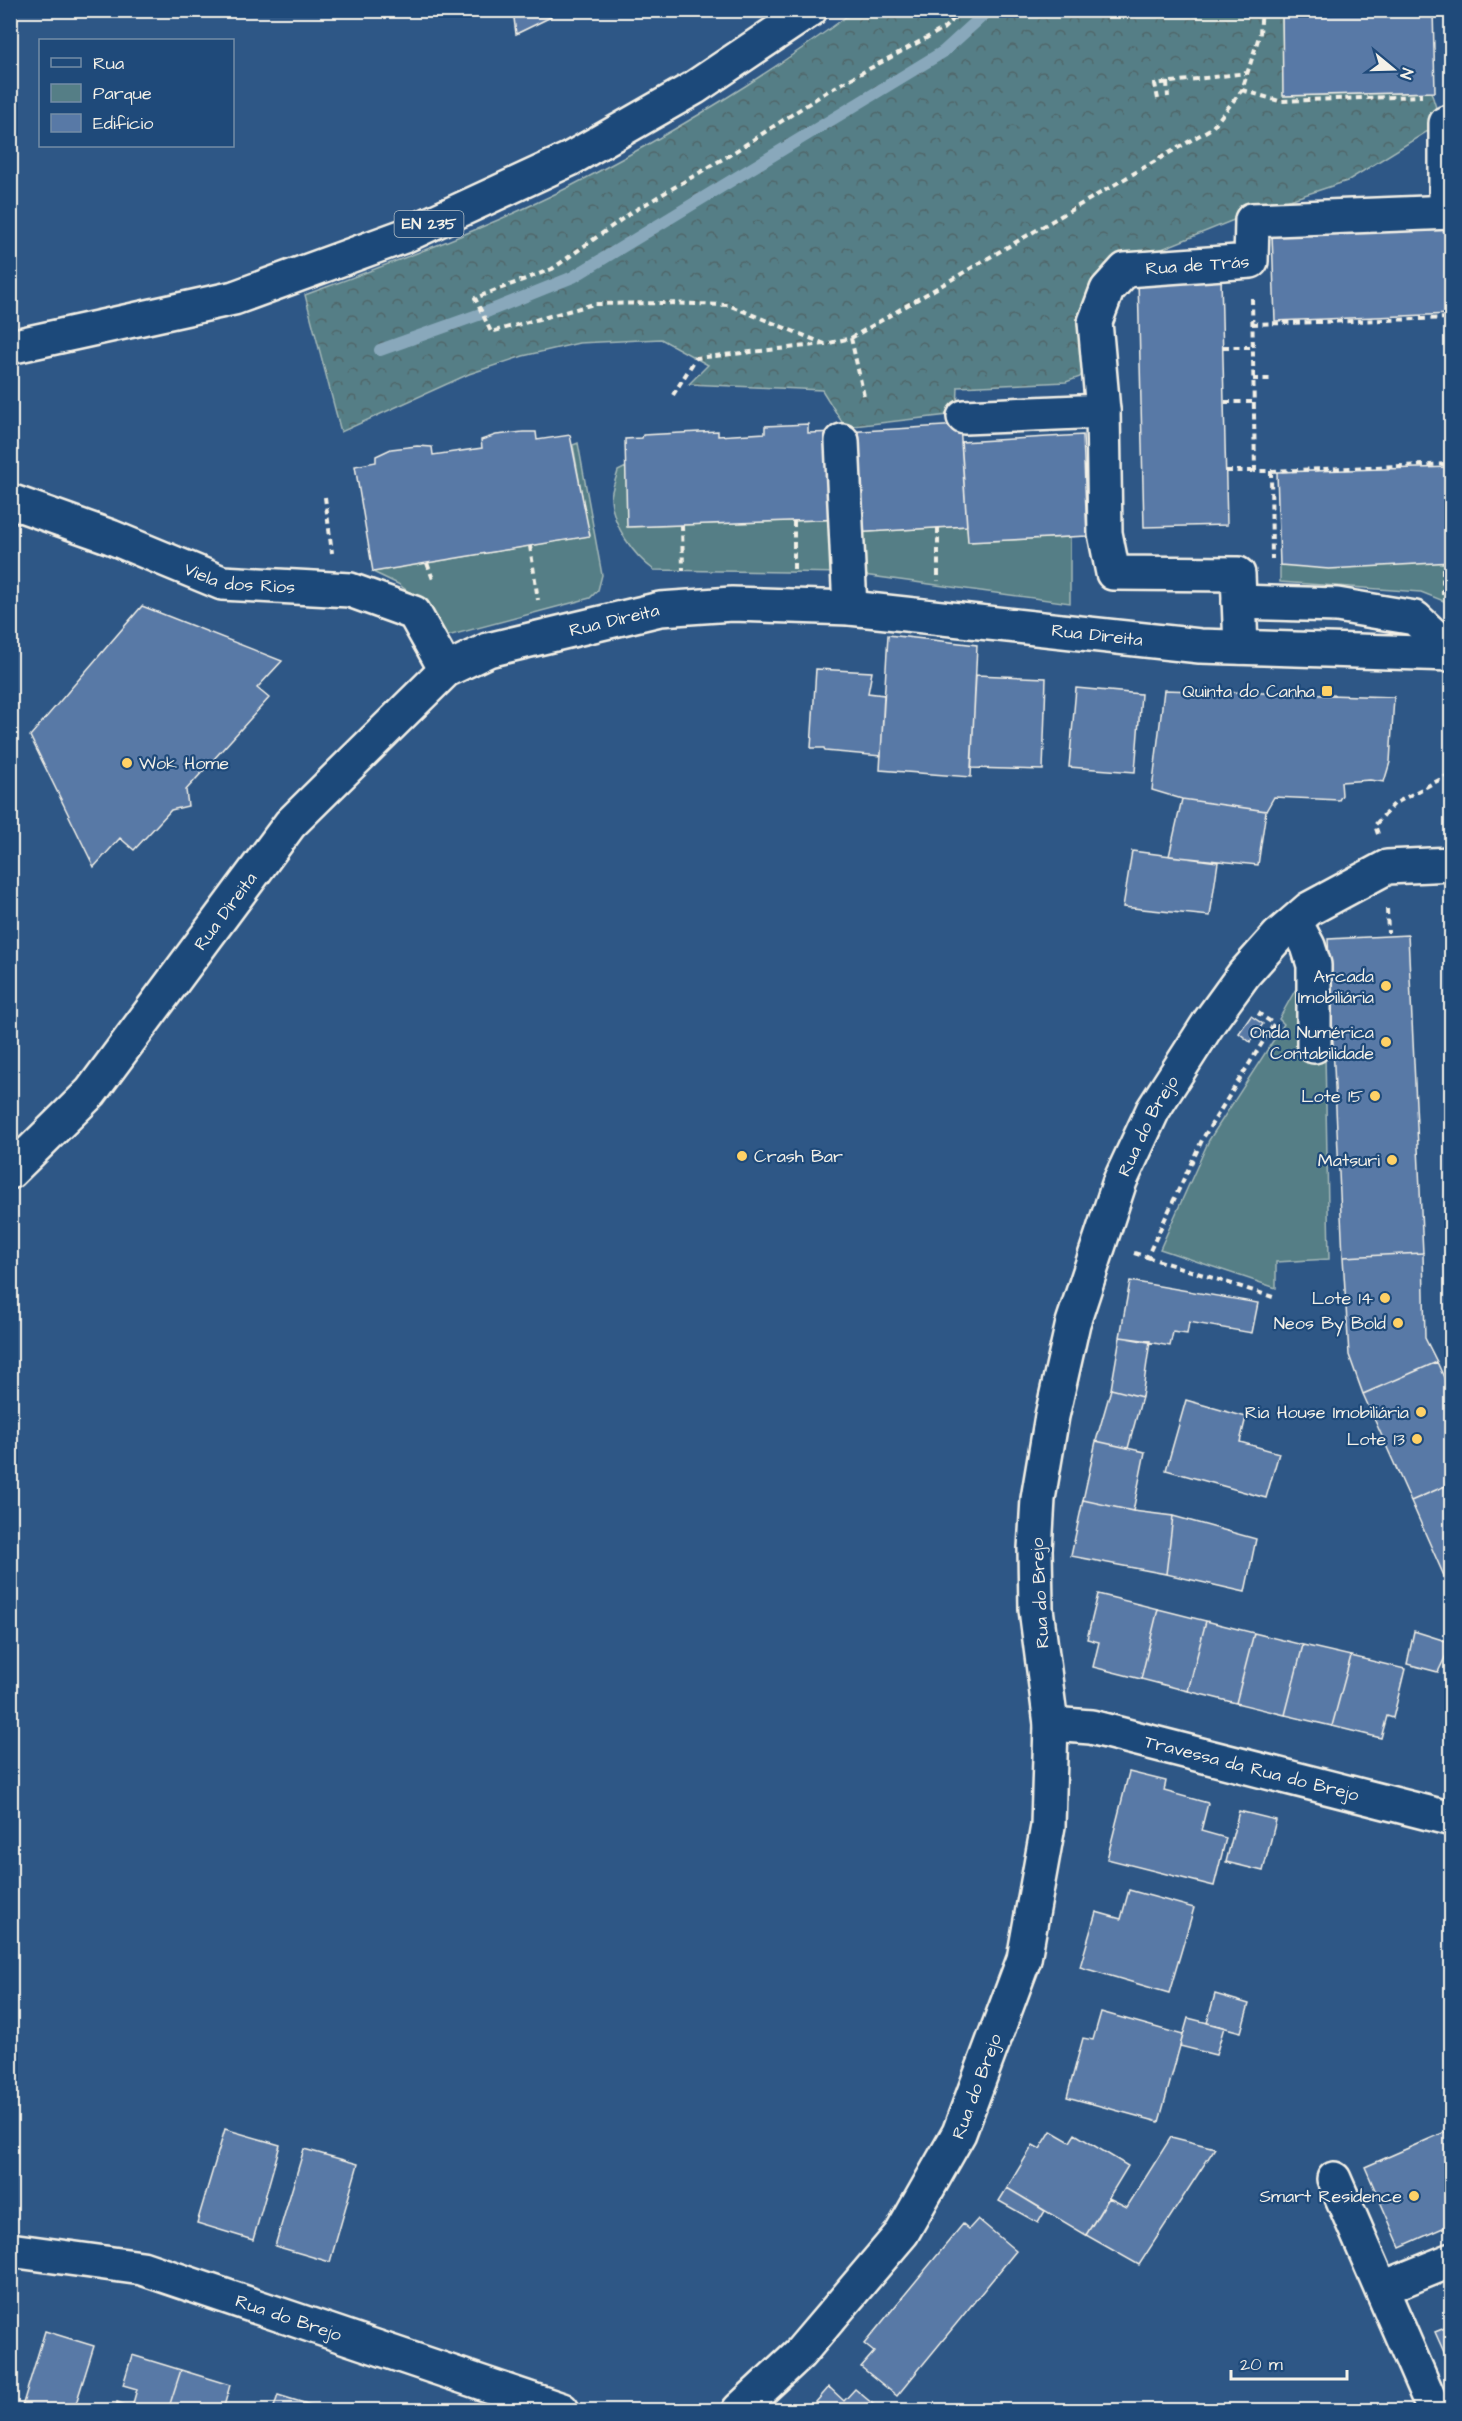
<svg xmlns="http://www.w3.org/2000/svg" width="1462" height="2421" viewBox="0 0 1462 2421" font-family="'Architects Daughter',sans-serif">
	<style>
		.green { fill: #557e86; stroke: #a4b8b7; stroke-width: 1.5 }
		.forest { fill: url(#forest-crowns); stroke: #a4b8b7; stroke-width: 1.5 }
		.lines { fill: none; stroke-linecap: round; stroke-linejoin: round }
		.stream { stroke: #89a8bb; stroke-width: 12 }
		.building { fill: #5879a6; stroke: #f4f1e8; stroke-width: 1.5 }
		.minor-casing { stroke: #f4f1e8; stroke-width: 38 }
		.major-casing { stroke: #f4f1e8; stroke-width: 38 }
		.path { stroke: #f4f1e8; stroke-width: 4; stroke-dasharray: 6 4.5; stroke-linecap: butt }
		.minor { stroke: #1f4a7a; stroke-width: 33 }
		.major { stroke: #1f4a7a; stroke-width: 33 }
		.poi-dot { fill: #ffd166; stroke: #1f4a7a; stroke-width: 2 }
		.labels { text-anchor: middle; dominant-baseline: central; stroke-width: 4.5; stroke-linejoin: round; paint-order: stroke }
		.shield { fill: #1f4a7a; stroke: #b4bfc7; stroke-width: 1.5 }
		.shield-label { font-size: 16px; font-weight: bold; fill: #f4f1e8 }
		.street-label { font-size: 18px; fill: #f4f1e8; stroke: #1f4a7a }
		.poi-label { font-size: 18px; fill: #f4f1e8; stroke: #1f4a7a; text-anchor: end }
	</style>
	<defs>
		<pattern id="forest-crowns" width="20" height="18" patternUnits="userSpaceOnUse" patternTransform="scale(1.5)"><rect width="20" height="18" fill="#557e86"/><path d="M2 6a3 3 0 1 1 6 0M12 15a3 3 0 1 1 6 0" fill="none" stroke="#506669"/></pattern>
	</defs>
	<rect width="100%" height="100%" fill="#2e5786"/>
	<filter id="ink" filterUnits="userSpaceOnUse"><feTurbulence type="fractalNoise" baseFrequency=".0167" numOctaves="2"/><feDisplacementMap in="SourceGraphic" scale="12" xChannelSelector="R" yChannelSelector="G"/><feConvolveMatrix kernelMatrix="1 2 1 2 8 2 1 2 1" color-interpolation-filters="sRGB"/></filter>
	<g filter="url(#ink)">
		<path class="green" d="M578 443 602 575 598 590 590 598 444 637 422 602 398 584 373 572 589 536 573 445Z
			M626 467 628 527 845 519 846 573 654 570C633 555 613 526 611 499 611 490 616 479 618 471Z
			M967 526 968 542 1070 537V603L856 574 852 533Z
			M1451 562V604L1421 592 1280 582V565Z
			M1297 987 1302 1056 1325 1054 1329 1259 1276 1262V1288L1160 1249 1209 1140 1284 1024 1279 1019Z"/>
		<path class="forest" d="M854 11H1282L1284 96 1431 92 1441 123 1347 181 1256 211 1095 276 1087 364 1080 377 1066 382 958 387 957 414 845 427 822 390 689 384 708 365 661 339 579 343 523 356 469 374 341 432 305 295C394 262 483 230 567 188 664 138 767 76 854 11Z"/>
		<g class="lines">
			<path class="stream" d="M380 350 489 311 573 277 943 52 989 10"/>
		</g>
		<path class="building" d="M295 10H328V14Z
			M420 10H513V11L419 15Z
			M549 10 551 17 516 34 513 10Z
			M1282 10H1433L1435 92 1283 96Z
			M1452 229V314L1275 321 1272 234Z
			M1221 277 1227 525 1144 527 1138 279Z
			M808 424V433L840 432 845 519 627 527 625 439 642 438 643 435 718 431V436L765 433V426Z
			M960 425 967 526 852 533 846 432Z
			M523 432H536L537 440 570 435 590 536 373 572 355 466 376 462V456L391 449 417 446 432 447 433 455 482 448 481 440 496 435Z
			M1083 435 1087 536 968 542 961 442Z
			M1452 467V562L1329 569 1280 565 1277 472Z
			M142 606 282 661 257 688 269 698 186 790 188 806 171 810 134 850 120 838 94 867 30 736Z
			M888 635 977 645 971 777 880 770Z
			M816 669 872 672 868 693 884 695 881 756 825 751 824 748H811Z
			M976 675 1046 678 1043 770 971 768Z
			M1076 688 1141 694 1135 772 1069 767Z
			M1164 690 1394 697 1390 762 1384 782 1370 780 1341 782 1342 795 1339 800 1274 797 1266 811 1182 799 1152 790Z
			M1182 799 1266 811 1258 865 1169 856Z
			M1132 851 1218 862 1210 916 1123 907Z
			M1408 935 1423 1253 1343 1257 1328 939Z
			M1251 1016 1263 1024 1250 1042 1239 1033Z
			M1423 1253 1425 1338 1437 1362 1363 1394 1349 1355 1343 1257Z
			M1130 1281 1258 1303 1252 1333 1189 1322 1187 1334 1173 1332 1170 1346 1120 1337Z
			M1120 1337 1150 1341 1142 1397 1111 1389Z
			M1437 1362 1452 1395V1483L1411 1501 1363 1394Z
			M1111 1389 1142 1397 1128 1448 1096 1441Z
			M1186 1400 1246 1417 1240 1442 1279 1453 1266 1498 1166 1470Z
			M1096 1441 1145 1452 1133 1511 1083 1500Z
			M1452 1483V1594L1411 1501Z
			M1083 1500 1133 1511 1173 1516 1166 1574 1071 1556Z
			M1173 1516 1256 1539 1245 1592 1166 1574Z
			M1098 1594 1158 1609 1141 1679 1093 1667 1099 1642 1087 1639Z
			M1158 1609 1206 1621 1188 1691 1141 1679Z
			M1206 1621 1254 1633 1236 1703 1188 1691Z
			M1414 1631 1452 1643 1438 1672 1407 1664Z
			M1254 1633 1303 1645 1285 1715 1236 1703Z
			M1303 1645 1351 1656 1332 1726 1285 1715Z
			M1351 1656 1405 1669 1393 1718 1387 1716 1381 1738 1332 1726Z
			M1129 1772 1166 1781 1164 1791 1208 1803 1201 1831 1226 1838 1214 1886 1107 1859Z
			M1239 1811 1276 1820 1263 1871 1226 1862Z
			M1129 1890 1194 1908 1169 1993 1080 1967 1096 1912 1121 1919Z
			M1215 1994 1249 2004 1241 2032 1207 2023Z
			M1101 2012 1183 2035 1159 2122 1067 2097 1083 2038 1093 2040Z
			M1188 2018 1224 2027 1216 2055 1180 2046Z
			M225 2129 280 2145 253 2240 197 2223Z
			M1452 2129V2224L1400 2247 1365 2167Z
			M1051 2131 1070 2142 1075 2134 1128 2166 1086 2235 1007 2188 1033 2145 1040 2149Z
			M1171 2137 1215 2148 1139 2265 1086 2235 1109 2198 1127 2207Z
			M304 2149 358 2164 330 2262 275 2246Z
			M1007 2188 1045 2211 1038 2223 999 2201Z
			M978 2219 1016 2251 897 2396 861 2367 874 2352 864 2344 963 2224 969 2229Z
			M1452 2325V2370L1435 2332Z
			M45 2331 94 2346 74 2410H21Z
			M132 2355 181 2370 168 2410H115L117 2402 132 2407 137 2389 123 2385Z
			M181 2370 230 2385 223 2410H168Z
			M829 2387 844 2401 855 2389 880 2410H809Z
			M278 2395 327 2410H273Z"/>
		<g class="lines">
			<defs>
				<g id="minor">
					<path d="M1446 123V212"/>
					<path d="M964 417 1103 411"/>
					<path d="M842 441 850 608"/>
					<path id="s1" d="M10 501 111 537 222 583 350 590 414 613 446 670"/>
					<path d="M1239 602 1337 605 1415 618 1452 653"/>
					<path id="s2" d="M1241 647 1238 574 1113 573 1105 533 1103 411 1095 322 1107 290 1125 270 1251 261 1252 220 1452 212"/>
					<path d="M1295 922 1308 946 1314 965V1046"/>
					<path id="s3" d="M1051 1724 1091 1727 1452 1819"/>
					<path d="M1334 2179 1434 2410"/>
					<path id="s4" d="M10 2250 142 2268 562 2410"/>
					<path d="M1383 2288 1452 2260"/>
					<path id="s5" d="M739 2410 800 2353 902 2233 959 2133 1024 1959 1048 1826 1051 1724 1036 1609 1035 1549 1038 1499 1052 1416 1073 1323 1120 1181 1153 1110 1210 1021 1244 974 1278 936 1309 909 1387 867 1452 864"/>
				</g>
				<g id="major">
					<path d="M10 347 234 298 404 236 570 159 694 88 810 10"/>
					<path id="s6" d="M10 1172 91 1092 290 824 446 670 488 650 660 609 732 604 850 608 1200 646 1452 654"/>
				</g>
			</defs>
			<use href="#minor" class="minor-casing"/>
			<use href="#major" class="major-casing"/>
			<path class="path" d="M1167 82 1168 97
				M1242 90 1279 101 1422 96
				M1158 99 1155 84 1247 73
				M1252 298 1255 471H1271L1272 559
				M1252 324 1452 318
				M851 338 864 396
				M825 344 728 305 663 303 594 304 491 332 475 298 552 269 632 212 728 156 828 91 943 29 963 10
				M1223 347H1253
				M1253 379H1273
				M673 395 696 358 825 344 851 338 1212 128 1242 90 1260 33 1262 10
				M1225 402H1253
				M1226 471H1255
				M1271 471 1452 464
				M325 497 332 553
				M794 521V570
				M682 525 683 570
				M938 528V581
				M530 546 538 600
				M427 563 434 582
				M1443 595V563
				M1378 834 1375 825 1394 804 1452 773
				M1387 909 1388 933
				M1134 1253 1147 1257 1203 1138 1274 1024 1258 1013
				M1147 1257 1276 1298"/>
			<use href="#minor" class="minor"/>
			<use href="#major" class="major"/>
		</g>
	</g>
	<g class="poi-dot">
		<rect x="1321" y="685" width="12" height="12" rx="3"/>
		<circle cx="127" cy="763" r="6"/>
		<circle cx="1386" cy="986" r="6"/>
		<circle cx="1386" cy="1042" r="6"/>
		<circle cx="1375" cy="1096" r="6"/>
		<circle cx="742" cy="1156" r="6"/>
		<circle cx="1392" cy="1160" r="6"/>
		<circle cx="1385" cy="1298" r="6"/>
		<circle cx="1398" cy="1323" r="6"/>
		<circle cx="1421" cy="1412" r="6"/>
		<circle cx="1417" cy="1439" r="6"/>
		<circle cx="1414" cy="2196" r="6"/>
	</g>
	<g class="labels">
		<rect class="shield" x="394.5" y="211" width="69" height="26" rx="4.5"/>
		<g class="shield-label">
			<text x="429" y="224">EN 235</text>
		</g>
		<g class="street-label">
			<text stroke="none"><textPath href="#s2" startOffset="584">Rua de Trás</textPath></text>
			<text stroke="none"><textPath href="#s1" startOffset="244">Viela dos Rios</textPath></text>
			<text stroke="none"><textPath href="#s6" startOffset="843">Rua Direita</textPath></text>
			<text stroke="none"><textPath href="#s6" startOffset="1329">Rua Direita</textPath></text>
			<text stroke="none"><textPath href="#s6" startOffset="339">Rua Direita</textPath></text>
			<text stroke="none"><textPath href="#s5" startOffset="1396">Rua do Brejo</textPath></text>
			<text transform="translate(1040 1593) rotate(-93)">Rua do Brejo</text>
			<text stroke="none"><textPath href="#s3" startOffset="206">Travessa da Rua do Brejo</textPath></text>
			<text stroke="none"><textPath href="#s5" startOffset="406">Rua do Brejo</textPath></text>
			<text stroke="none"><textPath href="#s4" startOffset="288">Rua do Brejo</textPath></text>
		</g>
		<g class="poi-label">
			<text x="1315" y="691">Quinta do Canha</text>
			<text x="139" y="763" text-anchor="start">Wok Home</text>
			<text x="1374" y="976">Arcada<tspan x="1374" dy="21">Imobiliária</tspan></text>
			<text x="1374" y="1032">Onda Numérica<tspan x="1374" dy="21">Contabilidade</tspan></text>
			<text x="1363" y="1096">Lote 15</text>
			<text x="754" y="1156" text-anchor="start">Crash Bar</text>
			<text x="1380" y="1160">Matsuri</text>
			<text x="1373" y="1298">Lote 14</text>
			<text x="1386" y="1323">Neos By Bold</text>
			<text x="1409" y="1412">Ria House Imobiliária</text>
			<text x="1405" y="1439">Lote 13</text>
			<text x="1402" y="2196">Smart Residence</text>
		</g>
	</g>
	<rect width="1462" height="2421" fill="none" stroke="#1f4a7a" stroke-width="36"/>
	<rect x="18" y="18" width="1426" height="2385" fill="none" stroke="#f4f1e8" stroke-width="2" filter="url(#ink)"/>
	<rect x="39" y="39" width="195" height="108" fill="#1f4a7a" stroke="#748da6" stroke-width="1.5"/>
	<rect x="51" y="58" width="30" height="9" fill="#1f4a7a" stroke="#748da6" stroke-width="1.5"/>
	<text x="93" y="69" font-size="18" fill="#f4f1e8">Rua</text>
	<rect x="51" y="84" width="30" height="18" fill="#557e86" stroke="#748da6" stroke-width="1.5"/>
	<text x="93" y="99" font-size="18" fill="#f4f1e8">Parque</text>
	<rect x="51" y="114" width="30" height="18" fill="#5879a6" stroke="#748da6" stroke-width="1.5"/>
	<text x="93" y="129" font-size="18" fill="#f4f1e8">Edifício</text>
	<g transform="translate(1393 69) rotate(109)" stroke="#1f4a7a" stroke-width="4.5" paint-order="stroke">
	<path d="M0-4.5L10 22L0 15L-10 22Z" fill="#f4f1e8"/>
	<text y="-9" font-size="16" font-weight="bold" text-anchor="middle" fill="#f4f1e8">N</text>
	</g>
	<path d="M1231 2370v9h116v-9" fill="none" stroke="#f4f1e8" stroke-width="3"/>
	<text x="1240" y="2370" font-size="18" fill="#f4f1e8" stroke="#1f4a7a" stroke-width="4.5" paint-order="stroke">20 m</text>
</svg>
